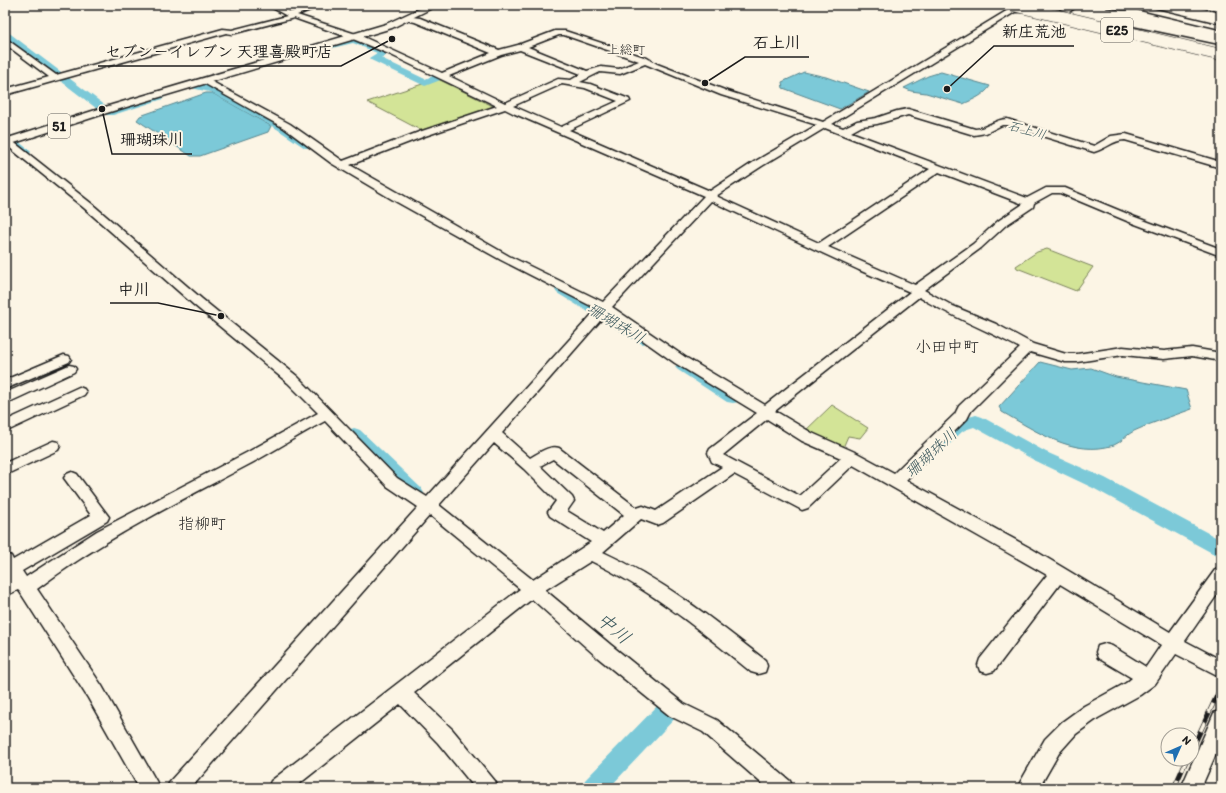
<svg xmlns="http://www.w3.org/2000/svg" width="1226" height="793" viewBox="0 0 1226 793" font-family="Itim,'Klee One',sans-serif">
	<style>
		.green { fill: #d3e497; stroke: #78805a }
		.water { fill: #7bc9d8; stroke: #55848d }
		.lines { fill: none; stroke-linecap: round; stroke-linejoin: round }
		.river { fill: #7bc9d8; fill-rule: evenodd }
		.minor-casing { stroke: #1c1c1c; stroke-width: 3 }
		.major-casing { stroke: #1c1c1c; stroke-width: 3 }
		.minor { fill: #fcf5e5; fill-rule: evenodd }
		.major { fill: #fcf5e5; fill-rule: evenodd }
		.rail-casing { stroke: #1c1c1c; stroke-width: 5 }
		.rail { stroke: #fcf5e5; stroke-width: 3.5; stroke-dasharray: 10; stroke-linecap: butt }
		.highway-bridge-casing { stroke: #1c1c1c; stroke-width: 13; stroke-linecap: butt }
		.highway-bridge { stroke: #fcf5e5; stroke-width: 12 }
		.labels { text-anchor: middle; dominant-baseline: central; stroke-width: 4; stroke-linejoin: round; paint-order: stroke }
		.far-neighbourhood-label { font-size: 13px; fill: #1c1c1c; stroke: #fcf5e5 }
		.far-water-label { font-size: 13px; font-style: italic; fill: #3d595e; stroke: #fcf5e5 }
		.shield { fill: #fcf5e5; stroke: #5f5d58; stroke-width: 1 }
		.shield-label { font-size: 14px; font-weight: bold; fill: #1c1c1c }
		.water-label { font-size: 16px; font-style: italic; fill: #3d595e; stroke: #fcf5e5 }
		.neighbourhood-label { font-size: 16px; fill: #1c1c1c; stroke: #fcf5e5 }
		.near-water-label { font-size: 19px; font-style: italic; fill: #3d595e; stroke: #fcf5e5 }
		.leader { fill: none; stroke: #1c1c1c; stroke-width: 1.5 }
		.callout-dot { fill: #1c1c1c; stroke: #fcf5e5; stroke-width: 1.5 }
		.callout-label { font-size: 16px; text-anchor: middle; font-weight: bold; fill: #1c1c1c; stroke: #fcf5e5; stroke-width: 4; stroke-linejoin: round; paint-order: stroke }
	</style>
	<rect width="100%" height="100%" fill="#fcf5e5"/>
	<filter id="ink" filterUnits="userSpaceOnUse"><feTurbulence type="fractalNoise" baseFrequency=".025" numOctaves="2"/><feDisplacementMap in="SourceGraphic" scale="8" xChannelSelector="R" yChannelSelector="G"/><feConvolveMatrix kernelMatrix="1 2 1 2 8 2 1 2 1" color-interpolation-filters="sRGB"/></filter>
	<g filter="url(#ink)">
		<path class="green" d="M438 79 497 108 426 133 367 102Z
			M1047 249 1093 267 1076 291 1017 268 1016 266 1037 252Z
			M832 405 868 428 860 438 848 436 842 450 804 432Z"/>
		<path class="water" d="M804 72 826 77 869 92 840 109 783 88 782 82Z
			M941 72 990 86C985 95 972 100 963 104L926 93 911 91 904 88 928 76Z
			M206 93H212L271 126 268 132 200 156H191L137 120 140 116Z
			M1040 362 1072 370 1091 368 1116 377 1186 390 1192 409C1173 416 1153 422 1134 431 1127 434 1122 442 1114 445 1074 458 1036 431 1002 412L999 407Z"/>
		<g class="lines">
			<path class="river" d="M5 31 8 32 110 109 159 94 164 97 163 99 113 115H105L5 38Z
				M354 37 385 50 387 54 381 58 425 79 455 68 458 67 463 70 461 72 425 86 371 60 369 58 377 53 353 43 328 49 323 46 325 44Z
				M194 83 216 87 285 125 315 146 313 148H305L277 129 210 92 191 88 189 86Z
				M5 133 9 134 29 150 31 152 29 154H21L5 141Z
				M562 286 567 287 648 336 650 339 648 342 643 344 638 342 557 293 555 290 557 287Z
				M683 362 688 364 739 394 741 398 739 402 733 403 727 402 678 370 675 367 678 364Z
				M976 415 982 417 1046 452 1105 478 1221 540V556L1214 554 1093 488 1034 460 974 427C971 428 967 429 965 430 954 436 953 449 938 444L936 440C945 424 959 420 976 415Z
				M354 428 360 430 421 488 424 493 421 498 415 500 409 498 399 490 348 438 346 434 348 430Z
				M671 697 679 700 682 707 679 714 609 788H581L585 780 663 700Z"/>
			<defs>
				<path id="minor" d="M267 5H277L291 12 313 5H324L297 15 359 35 442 73 491 53 415 22 405 20V16L420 18 499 50 518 45 555 31H565L647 58 657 64 727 91 823 122 1008 10 991 5 1013 7 1016 5H1025L1020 8 1021 12H1015L832 124 843 128 857 121 876 118 897 111 908 109 975 129C986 129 995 119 1007 119L1094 146 1111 136 1126 134 1221 162V168L1125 140C1113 140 1106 149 1094 152L1006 125H1002L986 133 974 135 908 115 877 124 862 126 851 132 1027 198 1046 188H1065L1135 217 1221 249V256L1127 221 1060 193H1052L1034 203 1033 207 1006 225 981 248 924 290 953 306 996 324 1033 344 1066 354H1077L1123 347 1164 351 1192 348 1221 353V361L1192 356 1164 359 1123 355 1077 362H1065L1030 352 971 411 967 419 906 480 1032 549 1170 632 1215 570 1221 568V589L1185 641 1221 660V677L1176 654 1155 684 1140 695 1098 718 1076 734 1059 753 1039 788H1017L1045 739 1062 722 1084 706 1126 683 1132 678 1098 658 1096 652 1098 646 1105 644 1112 646 1146 667 1161 645 1060 584 994 671 987 673 980 671 978 665 980 659 1047 575 853 465 808 508 802 510 734 474 663 523 657 525 641 519 603 552C662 579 714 620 765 660L767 666 765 672 758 674 751 672C701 631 650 589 591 561L545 590 611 645 684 704 717 720 790 781 793 788H767L703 732 670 716 597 657 532 599 414 693 452 729 495 781 498 788H475L438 743 400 704 294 788H268L271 781 520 589 430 515 191 788H167L170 781 418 507 387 486 325 421C298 435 273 452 246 466 174 504 102 540 37 589L102 686 160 788H139L88 698 20 592 18 590 5 596V581L8 579 5 574V554L11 556 13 560 91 515 67 482 64 478 67 474 72 472 77 474 109 517 107 521 22 571 26 577 97 531 246 453 318 413 288 383 194 305 84 208 5 144V140H11L92 204 202 299 298 377 397 478 427 497 597 309 501 260 395 201 331 163 284 128 200 81 201 79H207L290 124 343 161 419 132 497 106 389 54 353 39 294 18 232 34 226 33 5 95V89L49 77 5 44V38L56 75 223 29 232 30 287 16ZM559 35H564L639 61 619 69 601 67 587 71 528 47ZM520 50 581 74 571 80 558 79 505 103 449 76 501 55ZM645 64 721 95 817 125 754 162 710 191 569 130 630 101 629 99 590 84 580 82 600 72 620 74ZM562 84 585 88 618 101 561 127 513 106ZM505 109 513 113 704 196 603 302 509 256 350 165 425 136ZM825 128 930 169 819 243 716 196 762 166ZM939 172 1023 204 998 221 973 244 915 285 828 247ZM711 201 859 270 910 292 765 405 685 357 612 307ZM919 297C951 316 986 330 1020 348L959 406 955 414 894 473 857 453 812 433 775 411ZM606 314 675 363 757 413 710 449 708 453 712 462 722 467 656 511 643 506 637 508 559 448C549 445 539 453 530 458L502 433ZM767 419 802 441 841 458 800 496 723 455ZM494 443 524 469 556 501 548 512 550 516 591 542 533 580 439 505ZM553 459 624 515 603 533 567 511 574 501 572 497 540 466Z
					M1070 5H1079L1066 14H1060V10Z
					M1106 5H1138L1221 25V29L1137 9H1122L1107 7Z
					M1196 5 1217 7 1221 5V10L1218 11Z
					M1122 25 1221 46V50L1122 29Z
					M64 355 69 356 71 359 69 362 5 389V380Z
					M69 365 74 366 76 369 74 372 5 404V393Z
					M79 387 84 389 86 392 84 395 5 432V421Z
					M53 441 58 442 60 446 58 450 5 475V463Z
					M1221 710V742L1201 788H1181L1214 713Z"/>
				<path id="major" d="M427 5H438L392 28 113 111 5 146V139L105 107 386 24Z"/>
			</defs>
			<use href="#minor" class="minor-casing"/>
			<use href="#major" class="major-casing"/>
			<use href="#minor" class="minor"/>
			<use href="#major" class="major"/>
			<defs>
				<path id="rail" d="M1192 749 1221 687
					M1174 788 1187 759"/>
			</defs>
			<use href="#rail" class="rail-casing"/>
			<use href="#rail" class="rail"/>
			<defs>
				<path id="highway-bridge" d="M1013 5 1221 55"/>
			</defs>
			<use href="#highway-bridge" class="highway-bridge-casing"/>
			<use href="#highway-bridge" class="highway-bridge"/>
		</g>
	</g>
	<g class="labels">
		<g class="far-neighbourhood-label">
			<text x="626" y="49">上総町</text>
		</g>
		<g class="far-water-label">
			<text transform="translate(1027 130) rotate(15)">石上川</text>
		</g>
		<g class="shield">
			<rect x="1101" y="18" width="32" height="24" rx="3"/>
			<rect x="48" y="114" width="22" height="24" rx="3"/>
		</g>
		<g class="shield-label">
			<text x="1117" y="30">E25</text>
			<text x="59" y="126">51</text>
		</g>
		<g class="water-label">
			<text transform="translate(616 323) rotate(31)">珊瑚珠川</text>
			<text transform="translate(931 453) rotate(-43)">珊瑚珠川</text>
		</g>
		<g class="neighbourhood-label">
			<text x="947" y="346">小田中町</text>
			<text x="202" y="523">指柳町</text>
		</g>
		<g class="near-water-label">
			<text transform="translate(614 628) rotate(40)">中川</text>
		</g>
	</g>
	<path class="leader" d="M947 89L994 46H1074M705 83L745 57H809M392 39L341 66H98M102 109L112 154H192M221 316L158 303H110"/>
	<g class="callout-dot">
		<circle cx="947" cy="89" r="4"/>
		<circle cx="705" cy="83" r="4"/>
		<circle cx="392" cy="39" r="4"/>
		<circle cx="102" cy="109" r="4"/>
		<circle cx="221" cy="316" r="4"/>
	</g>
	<g class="callout-label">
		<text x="1034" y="37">新庄荒池</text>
		<text x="777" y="48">石上川</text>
		<text x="219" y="57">セブン－イレブン 天理喜殿町店</text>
		<text x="152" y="145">珊瑚珠川</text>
		<text x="134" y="295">中川</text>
	</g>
	<rect width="1226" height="793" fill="none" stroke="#fcf5e5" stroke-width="20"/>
	<rect x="10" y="10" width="1206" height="773" fill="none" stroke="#1c1c1c" stroke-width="1.5" filter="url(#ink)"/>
	<g transform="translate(1180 747) rotate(45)"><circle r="19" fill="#fcf5e5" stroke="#a29e95"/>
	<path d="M0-3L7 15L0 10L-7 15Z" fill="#1f6fb2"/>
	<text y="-6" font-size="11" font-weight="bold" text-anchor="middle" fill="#1c1c1c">N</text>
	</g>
</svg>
